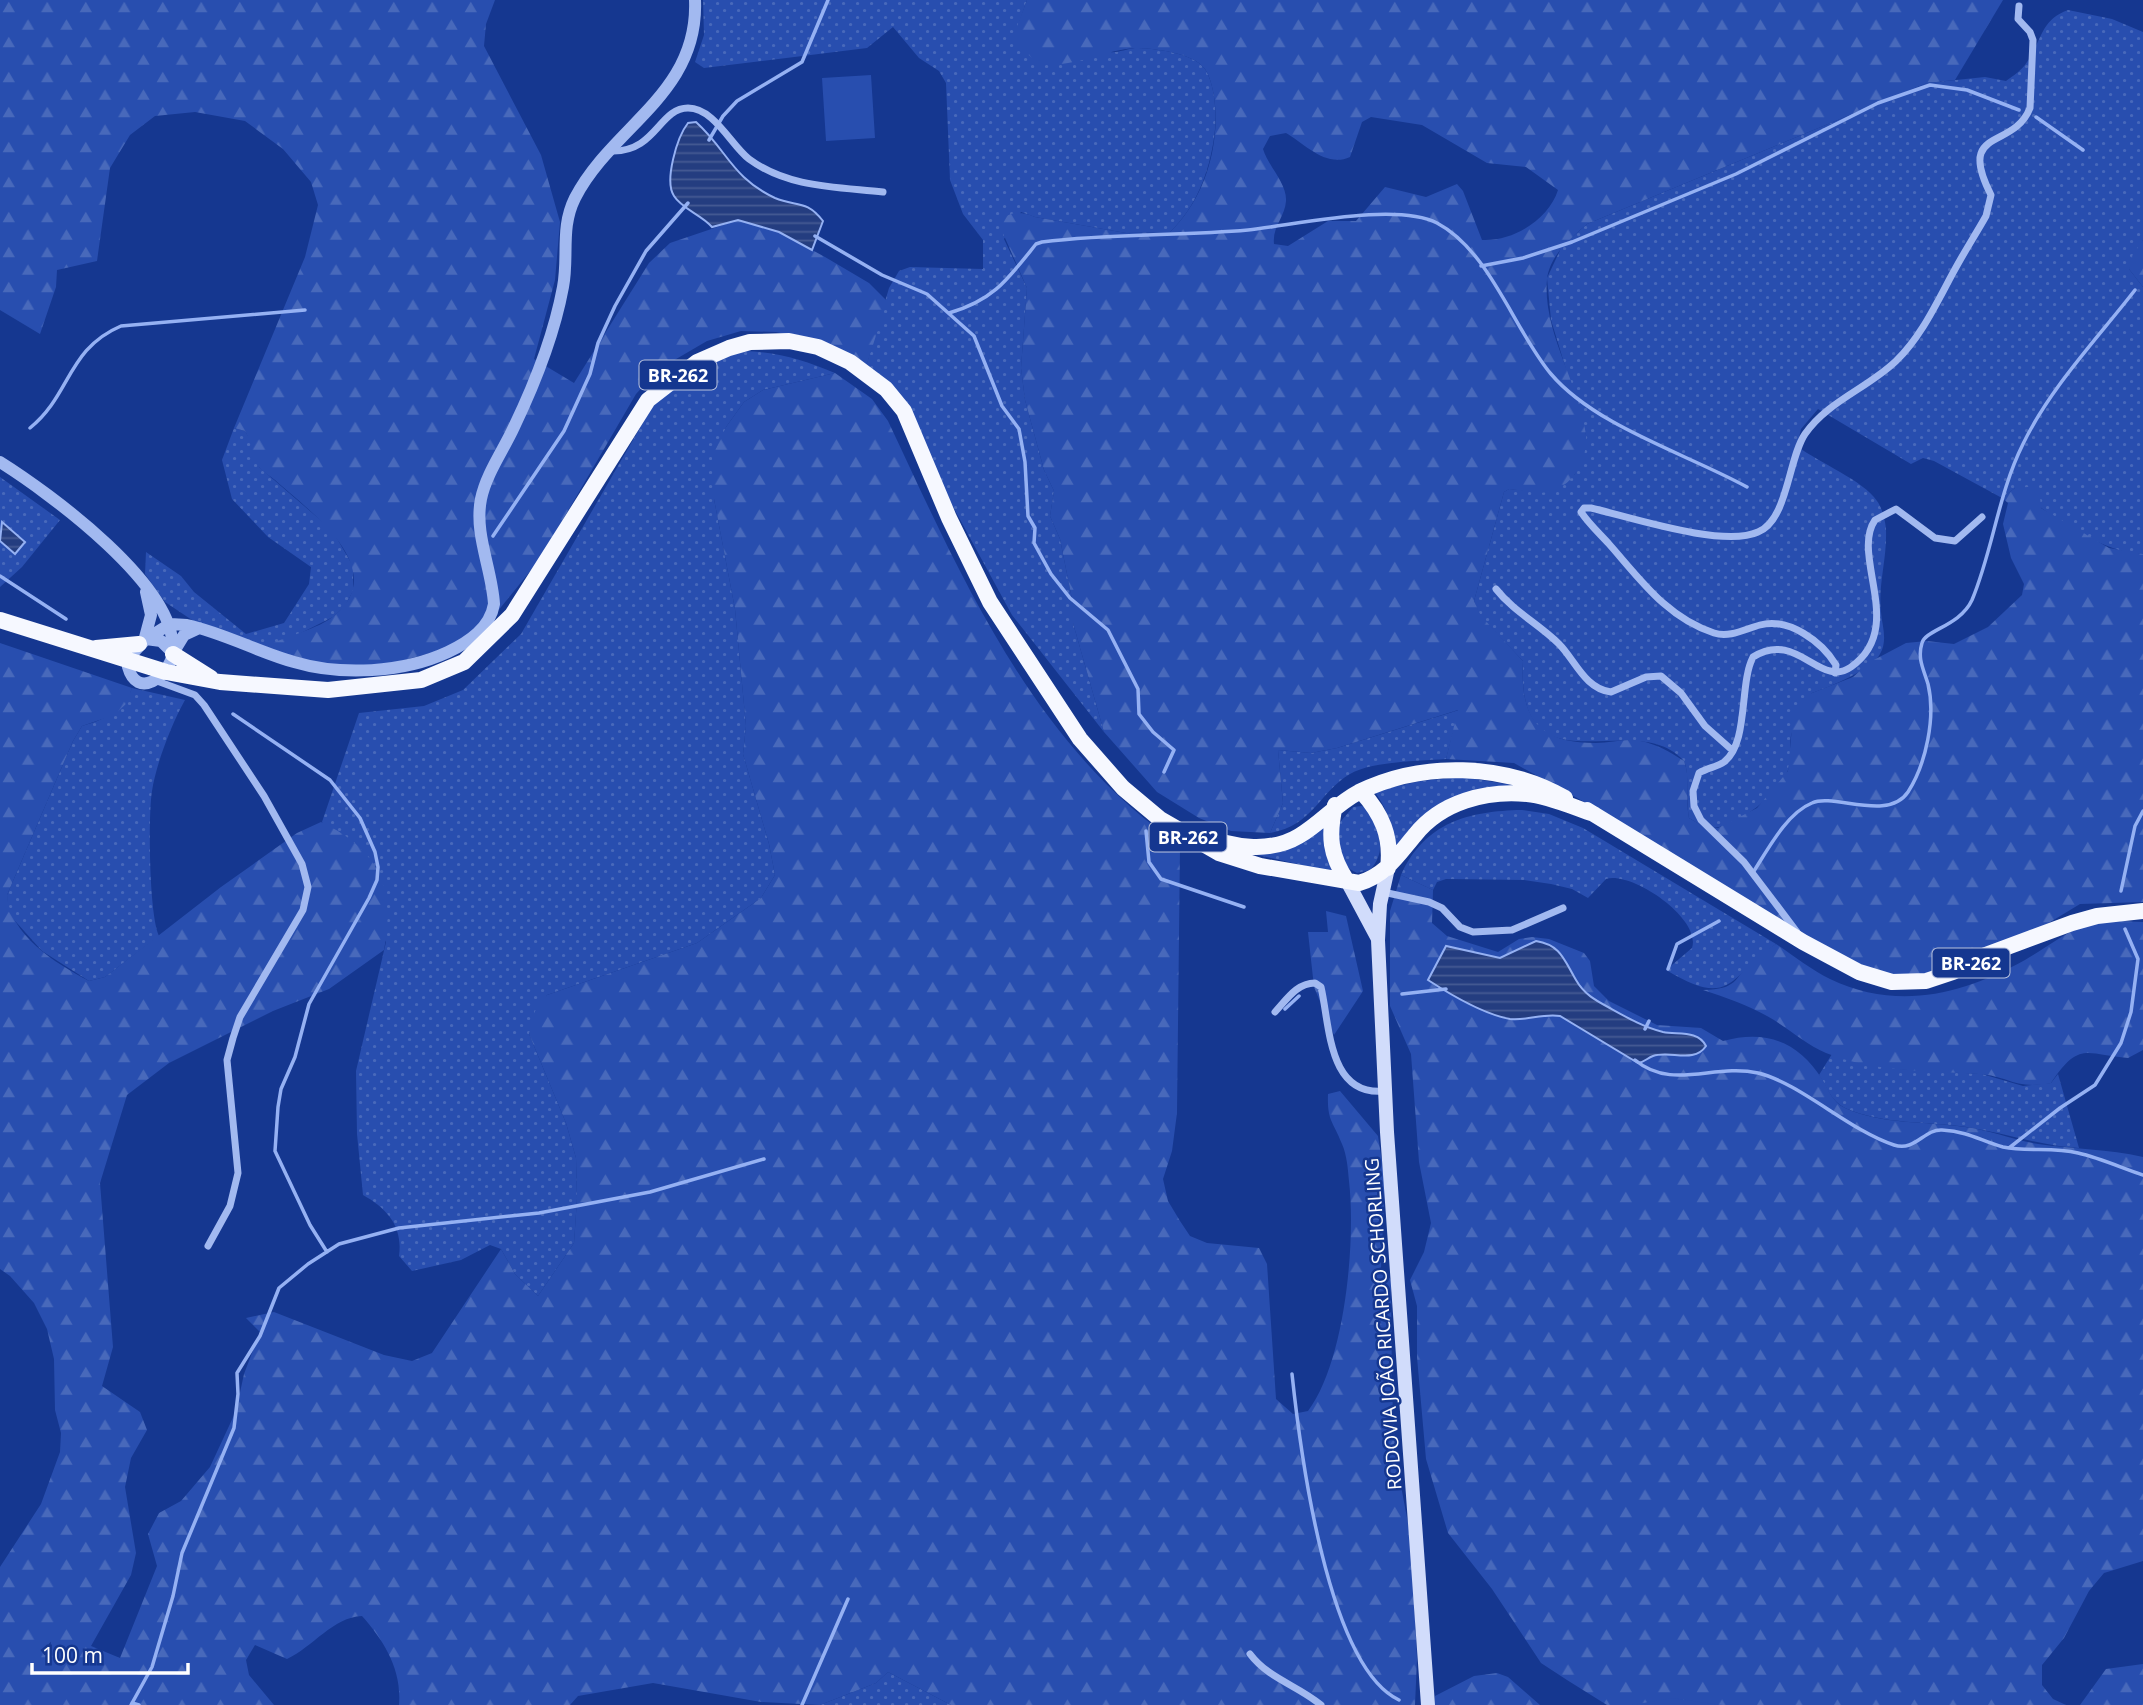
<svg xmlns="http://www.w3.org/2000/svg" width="2143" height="1705" viewBox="0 0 2143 1705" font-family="'Open Sans',sans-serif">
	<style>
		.green { fill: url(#green-dots) }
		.forest { fill: url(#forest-firs); fill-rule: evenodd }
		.pitch { fill: #284eaf }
		.water { fill: url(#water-rules); stroke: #95b1f3; stroke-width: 2 }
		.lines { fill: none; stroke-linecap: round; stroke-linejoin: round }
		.stream { stroke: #95b1f3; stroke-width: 3.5 }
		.minor { stroke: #a2b9f0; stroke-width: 7 }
		.tertiary { stroke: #a2b9f0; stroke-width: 12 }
		.secondary { stroke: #d1dcfb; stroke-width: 14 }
		.trunk { stroke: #f6f8ff; stroke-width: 16 }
		.labels { text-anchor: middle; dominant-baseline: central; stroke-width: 5; stroke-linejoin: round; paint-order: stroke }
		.shield { fill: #153790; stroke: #b9c3de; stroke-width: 2 }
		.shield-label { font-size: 18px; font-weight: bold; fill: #fff }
		.street-label { font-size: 19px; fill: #fff; stroke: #153790 }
	</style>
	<defs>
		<pattern id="green-dots" width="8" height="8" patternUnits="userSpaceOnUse" patternTransform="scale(1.75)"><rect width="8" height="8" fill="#284eaf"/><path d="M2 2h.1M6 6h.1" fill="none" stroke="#4869bb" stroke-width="1.8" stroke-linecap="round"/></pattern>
		<pattern id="forest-firs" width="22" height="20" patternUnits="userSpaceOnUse" patternTransform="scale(1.75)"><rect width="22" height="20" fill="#284eaf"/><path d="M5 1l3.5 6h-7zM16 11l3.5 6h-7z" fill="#4869bb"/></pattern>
		<pattern id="water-rules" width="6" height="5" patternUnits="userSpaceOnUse" patternTransform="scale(1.75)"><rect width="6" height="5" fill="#243d80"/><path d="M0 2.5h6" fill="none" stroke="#455a93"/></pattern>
	</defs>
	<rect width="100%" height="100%" fill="#153790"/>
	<path class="green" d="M703 0H1027L1014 37C1045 42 1077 49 1109 52 1118 53 1126 49 1135 48 1153 48 1194 53 1205 69 1216 86 1217 119 1214 138 1209 173 1196 207 1170 232L1126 233 1035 217 1021 212 1004 239 1027 288 1021 368 1025 400 1044 470 1054 491 1050 516 1060 539 1073 604V623L1104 732 1012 615 939 481 905 410 865 370 889 288 899 271 910 267 983 269V240L963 214 950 180 946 83 939 71 919 58 893 27 867 48 704 68 695 62 704 35Z
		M2068 10 2112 19 2143 32V240L2129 269 2143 287V554C2101 553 2048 514 2015 488L2002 498 1934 461 1923 458 1911 464 1818 409 1801 429 1797 446C1819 463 1863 480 1877 501 1882 507 1886 523 1886 531 1887 559 1878 584 1881 612 1882 626 1888 640 1880 654 1872 670 1829 687 1812 693 1805 705 1795 719 1792 732 1788 744 1792 758 1788 770 1781 793 1733 831 1708 828 1702 827 1695 821 1689 818 1686 804 1690 768 1683 760 1633 706 1516 797 1523 661L1480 616 1474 601 1504 492 1509 489C1541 492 1549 493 1575 474L1586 435 1551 320 1547 278 1562 246 1587 224 1927 83 1985 77 2006 81C2013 76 2022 70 2027 62 2042 41 2040 20 2068 10Z
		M744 351C778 352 804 360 835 373L763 390 744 402 726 427 714 499 735 609 746 726 743 754 769 844 775 875 761 898 697 943 547 995 529 1034 566 1123 576 1158 577 1199 574 1243 538 1296 515 1274 501 1249 490 1245 461 1260 412 1271 399 1256C403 1227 388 1209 363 1195L357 1134 356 1071 386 942 322 822 359 713 424 706 463 690 521 634 652 407C678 378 707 362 744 351Z
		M234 428 245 431 254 446 259 467 332 530 353 566V591L345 606 333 617 261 653 204 628 165 602 145 574 146 552 181 576 194 592 246 634 284 623 309 584 311 567 268 537 232 499 222 460Z
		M0 477 60 520 22 567 0 587Z
		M132 688 185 700C172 723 156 764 152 791 148 815 149 916 159 936L105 977 89 981 42 951 8 913 7 895 73 741 82 726C104 720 124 710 132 688Z
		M1459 710 1446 759C1421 761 1372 761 1350 774 1319 792 1314 825 1270 833L1283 803 1278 750 1311 753 1337 748Z
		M1463 777 1524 787 1465 794 1394 852C1393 828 1389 811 1374 791L1421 781Z
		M1362 806 1369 810C1378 832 1388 850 1370 870L1357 873 1346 867 1335 839 1336 827 1353 807Z
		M1522 810 1549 814 1583 828 1776 944C1727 979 1731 1009 1666 970L1692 948C1702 919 1632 871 1606 879L1588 898 1572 889 1551 884 1524 880 1446 879 1437 882 1433 890 1401 875C1425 822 1469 811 1522 810Z
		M1324 827 1332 872 1218 846 1251 851Z
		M1832 1054 1900 1069 1982 1074 2023 1086 2051 1083 2058 1074 2079 1148C2040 1146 2005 1133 1967 1127 1927 1121 1884 1125 1845 1108 1831 1101 1827 1087 1819 1075Z
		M888 1672 951 1705H820L876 1683Z"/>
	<path class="forest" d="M0 0H495L486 24 484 46 541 155 560 222 555 280 534 359 574 383 649 263 670 243 738 220 779 232 825 257 869 283 887 301 865 370 808 339 776 332 741 331 707 341 659 369 636 394 540 559 480 633 461 645 362 671 261 654 267 646C288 635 317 630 335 615 391 568 308 510 275 480 270 476 262 471 258 466 253 457 252 443 245 431L234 428 305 257 318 205 311 182 283 149 245 121 195 112 155 116 130 135 110 168 97 261 57 270 56 287 40 334 0 310Z
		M1027 0H2003L1955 80 1927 83 1587 224C1571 238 1550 255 1547 279 1542 331 1580 386 1586 435 1588 459 1573 488 1547 492 1536 494 1521 490 1509 489L1504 492 1474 601 1481 616 1523 661C1520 716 1536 743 1596 743 1611 743 1626 738 1640 741 1657 744 1670 752 1684 761 1691 779 1685 799 1689 818L1706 828H1718L1757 808 1788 771 1793 716 1802 701 1812 693 1853 677 1870 662 1906 643 1927 641 1954 644 1988 627 2022 595 2024 584 2011 558 2003 524 2008 503 2002 498 2015 488 2039 486 2041 508 2109 548 2143 554V902L2080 904 2042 927 1918 978 1860 970 1595 808 1514 763 1446 759 1458 710 1337 748 1311 753 1278 750 1283 803 1270 833 1231 831 1199 818 1157 792 1104 732 1073 623V604L1060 539 1050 516 1054 491 1044 470 1025 400 1021 368 1027 288 998 222C1010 211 1021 211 1035 217L1126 233 1170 232C1197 206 1212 169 1215 132 1217 115 1215 84 1205 69 1194 53 1153 48 1135 48 1105 50 1076 67 1045 64 1032 63 1022 47 1013 37ZM1371 117 1422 125 1487 163 1526 167 1558 190C1549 219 1513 242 1482 240L1463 191 1457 184 1426 197 1385 187 1356 221H1328L1288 246 1274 244C1272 227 1285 217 1286 201 1287 183 1268 166 1263 149L1270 136 1286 133C1305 144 1326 168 1350 157L1362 122Z
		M2143 240V287L2129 269 2130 259Z
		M835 373 872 399 888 421C961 576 1033 746 1180 845L1177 1113 1172 1151 1163 1179 1168 1201 1180 1221 1190 1236 1207 1243 1259 1248 1267 1264 1276 1399 1293 1414 1308 1411C1345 1362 1356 1242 1349 1181 1348 1170 1347 1155 1342 1144 1333 1121 1327 1121 1328 1094L1340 1091 1378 1136 1385 1181 1381 1268 1391 1280 1392 1395 1397 1465 1411 1539 1417 1659 1415 1705H951L888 1672 876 1683 820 1705 761 1702 653 1683 578 1696 570 1705H399C402 1669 384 1641 362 1616 333 1617 313 1647 287 1659L255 1645 246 1660 249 1675 274 1705H0V1567L41 1504 60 1452 61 1433 55 1410 54 1359 47 1329 34 1303 10 1276 0 1269V643L132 688 127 703 114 715 82 726 73 741 7 895C10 935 55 963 89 981L105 977 221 887 297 833 321 822C378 849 396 887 384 950L329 989 273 1011 169 1063 127 1095 100 1183 113 1347 102 1386 140 1412 147 1430 131 1458 125 1487 136 1553 131 1575 91 1646 120 1658 157 1566 148 1534 159 1513 181 1501 210 1467 236 1411 244 1374 260 1332 246 1318 274 1312 384 1355 412 1361 432 1353 501 1249 515 1274 538 1296 574 1243 577 1199 576 1158 566 1123 529 1034 535 1011 547 995 697 943 761 898 775 875 769 844 743 754 746 726 735 609 714 499 712 457 726 427 744 402 763 390Z
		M1401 875 1433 890 1432 923 1447 936 1498 952 1519 939 1532 937 1549 939 1584 953 1590 961 1594 986 1609 1001 1657 1025 1701 1028 1723 1041C1766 1029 1799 1042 1822 1079 1829 1090 1832 1102 1845 1108 1882 1125 1926 1121 1965 1127 1990 1130 2013 1140 2038 1144 2073 1149 2108 1149 2143 1157V1561L2104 1573 2089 1591 2064 1638 2042 1665V1685L2053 1699 2066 1705H1607L1567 1680 1541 1663 1492 1589 1448 1533 1426 1459 1417 1357V1306L1410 1280 1424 1252 1431 1223 1419 1162 1411 1054 1390 1006V911Z
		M1326 911 1346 916 1363 991 1334 1035 1314 987 1308 932H1328Z
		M2117 921 2143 922V1050L2128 1058C2085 1054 2079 1041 2051 1083 2015 1090 2009 1076 1979 1074 1929 1071 1873 1072 1826 1053 1805 1044 1787 1027 1767 1016 1747 1005 1725 997 1703 990 1738 989 1733 980 1753 960 1760 954 1768 949 1776 944 1793 955 1811 970 1830 979 1897 1011 1962 995 2025 960 2044 949 2065 933 2085 925 2095 921 2108 922 2117 921Z
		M2143 1664V1705H2080L2106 1669Z
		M1497 1673 1508 1677 1540 1705H1435V1696L1474 1676Z"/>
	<path class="pitch" d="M871 75 875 138 826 141 822 78Z
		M1671 1698 1722 1705H1632Z"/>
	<path class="water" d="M696 122C727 150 732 178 775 198 796 207 806 199 823 221L812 250 779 232 738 220 712 227C702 215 682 209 674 196 664 181 677 137 688 123Z
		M2 522 25 542 15 554 0 541Z
		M1536 941C1561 945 1564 960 1576 980 1584 994 1595 1000 1608 1007 1626 1017 1643 1027 1663 1032 1678 1035 1698 1030 1706 1046 1694 1064 1670 1050 1653 1056 1647 1058 1645 1062 1638 1063L1560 1016C1543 1013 1527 1021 1510 1019 1483 1014 1451 995 1428 980L1446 946 1500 958Z"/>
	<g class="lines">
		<path class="stream" d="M2036 117 2083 150
			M709 140 723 116 737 101 802 62 828 0
			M815 236 882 275 927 294 974 336 1002 406 1019 429 1025 462 1028 516 1035 528 1034 543 1051 574 1070 598 1108 630 1138 689 1139 714 1153 732 1174 750 1164 772
			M1481 266 1523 258 1572 242 1736 174 1878 103 1930 85 1967 90 2019 110
			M949 313C994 300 1008 279 1036 244L1042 242C1111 233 1180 236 1248 230 1296 225 1395 202 1437 223 1490 251 1514 330 1551 374 1595 426 1687 454 1747 487
			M30 428C71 395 67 349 121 326L305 310
			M493 536 564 431 590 374 598 343 615 306 646 251 688 203
			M0 576 66 619
			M233 714 330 780 360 818 375 852 378 867 377 880 369 898 309 1004 295 1057 281 1089 278 1107 275 1151 310 1225 327 1252
			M1146 831 1149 862 1161 879 1244 907
			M1754 871C1768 849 1787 813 1812 803 1834 793 1888 822 1908 792 1926 764 1936 717 1928 684 1924 670 1917 659 1922 643 1925 630 1960 626 1972 600 1993 550 1998 494 2023 444 2050 388 2097 339 2135 290
			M2121 891 2135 826 2143 811
			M1668 969 1677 944 1719 921
			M1402 994 1446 989
			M1285 1009 1299 996
			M1645 1029 1649 1021
			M1635 1060C1672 1091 1714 1063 1758 1073 1800 1083 1850 1131 1894 1145 1915 1152 1924 1129 1942 1130 1971 1132 1980 1141 2003 1147 2028 1152 2053 1147 2078 1153 2100 1158 2122 1168 2143 1175
			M2009 1148 2060 1108 2095 1085 2121 1043 2131 1012 2138 959 2125 929
			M1292 1374C1300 1449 1327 1666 1399 1700
			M132 1703 139 1705
			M131 1705 152 1667 173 1596 182 1553 234 1428 238 1394 237 1373 260 1336 279 1288 308 1264 339 1244 399 1228 539 1213 650 1192 764 1159
			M802 1705 848 1599"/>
		<path class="minor" d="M612 151C656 152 659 108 688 108 714 108 731 145 749 159 788 188 837 187 883 192
			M1496 589C1514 612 1539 624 1559 644 1575 660 1585 689 1611 692L1646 677 1661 676 1681 693 1705 726 1732 750
			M1835 673 1836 665C1822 642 1789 617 1760 625 1745 629 1730 638 1714 633 1667 618 1640 579 1609 544 1600 534 1589 524 1581 512L1584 508H1591C1630 517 1723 548 1758 532 1788 520 1788 459 1805 434 1828 401 1868 388 1896 361 1924 334 1940 295 1959 262 1968 246 1977 232 1986 216L1991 195C1956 126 2013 151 2030 108L2033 40 2030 32 2018 19 2019 6
			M157 681 195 695 204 705 264 796 302 864 308 887 303 910 240 1017 233 1038 227 1060 238 1173 230 1206 208 1246
			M1383 892 1429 902 1442 908 1460 927 1473 932 1512 930 1563 908
			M1797 932 1744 862 1701 820 1694 806 1693 791 1699 773C1707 768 1717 767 1724 762 1749 743 1739 684 1753 657 1797 629 1820 689 1851 667 1907 628 1850 556 1875 520L1896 509 1935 538 1955 541 1982 517
			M1275 1012C1287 999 1297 983 1315 983L1321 987C1330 1026 1328 1097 1385 1091
			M1250 1654C1269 1679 1297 1685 1321 1705"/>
		<path class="tertiary" d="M0 462C48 492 180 588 172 651
			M146 639 170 624 187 625C224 633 258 652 294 662 341 676 403 673 448 652 469 642 490 628 494 604 492 569 474 534 481 499 486 474 504 449 514 427 536 381 554 336 563 287 569 256 560 228 575 198 612 126 699 94 695 0
			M146 639 161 641 173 653C169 677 137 700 128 667L134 652Z
			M144 641 151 615 146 592
			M173 653 184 635 199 628"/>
		<path class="secondary" d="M1388 868 1380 904 1378 940 1387 1132 1428 1705
			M1347 881 1378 939"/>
		<path class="trunk" d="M0 620 166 672 220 682 328 690 421 680 464 662 512 615 648 400 697 362 729 348 750 342 789 341 818 347 850 362 886 389 904 411 949 518 990 602 1080 739 1123 788 1160 819 1219 853 1260 866 1359 883C1386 875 1398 855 1415 835 1441 802 1486 790 1527 794 1549 796 1573 807 1594 814
			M96 648 139 644
			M173 654 211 678
			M1361 791C1382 814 1392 837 1388 868
			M1335 805C1328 836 1330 855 1347 881
			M1587 810 1803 942 1859 972 1892 982 1926 981 1953 972 1983 956 2072 923 2097 916 2143 911
			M1201 835C1231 847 1269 854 1299 836 1321 823 1336 804 1359 792 1422 761 1504 763 1565 798"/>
	</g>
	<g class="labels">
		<g class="shield">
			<rect x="639.5" y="360.5" width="77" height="29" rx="5"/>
			<rect x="1149.5" y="822.5" width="77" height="29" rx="5"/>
			<rect x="1932.5" y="948.5" width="77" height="29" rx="5"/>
		</g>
		<g class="shield-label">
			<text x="678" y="375">BR-262</text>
			<text x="1188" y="837">BR-262</text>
			<text x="1971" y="963">BR-262</text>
		</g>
		<g class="street-label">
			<text transform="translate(1383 1324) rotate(-94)">RODOVIA JOÃO RICARDO SCHORLING</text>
		</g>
	</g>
	<path d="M32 1663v10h156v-10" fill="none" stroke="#ffffff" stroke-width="3.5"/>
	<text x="42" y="1663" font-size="21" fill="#ffffff" stroke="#153790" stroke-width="5" paint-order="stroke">100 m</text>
</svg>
